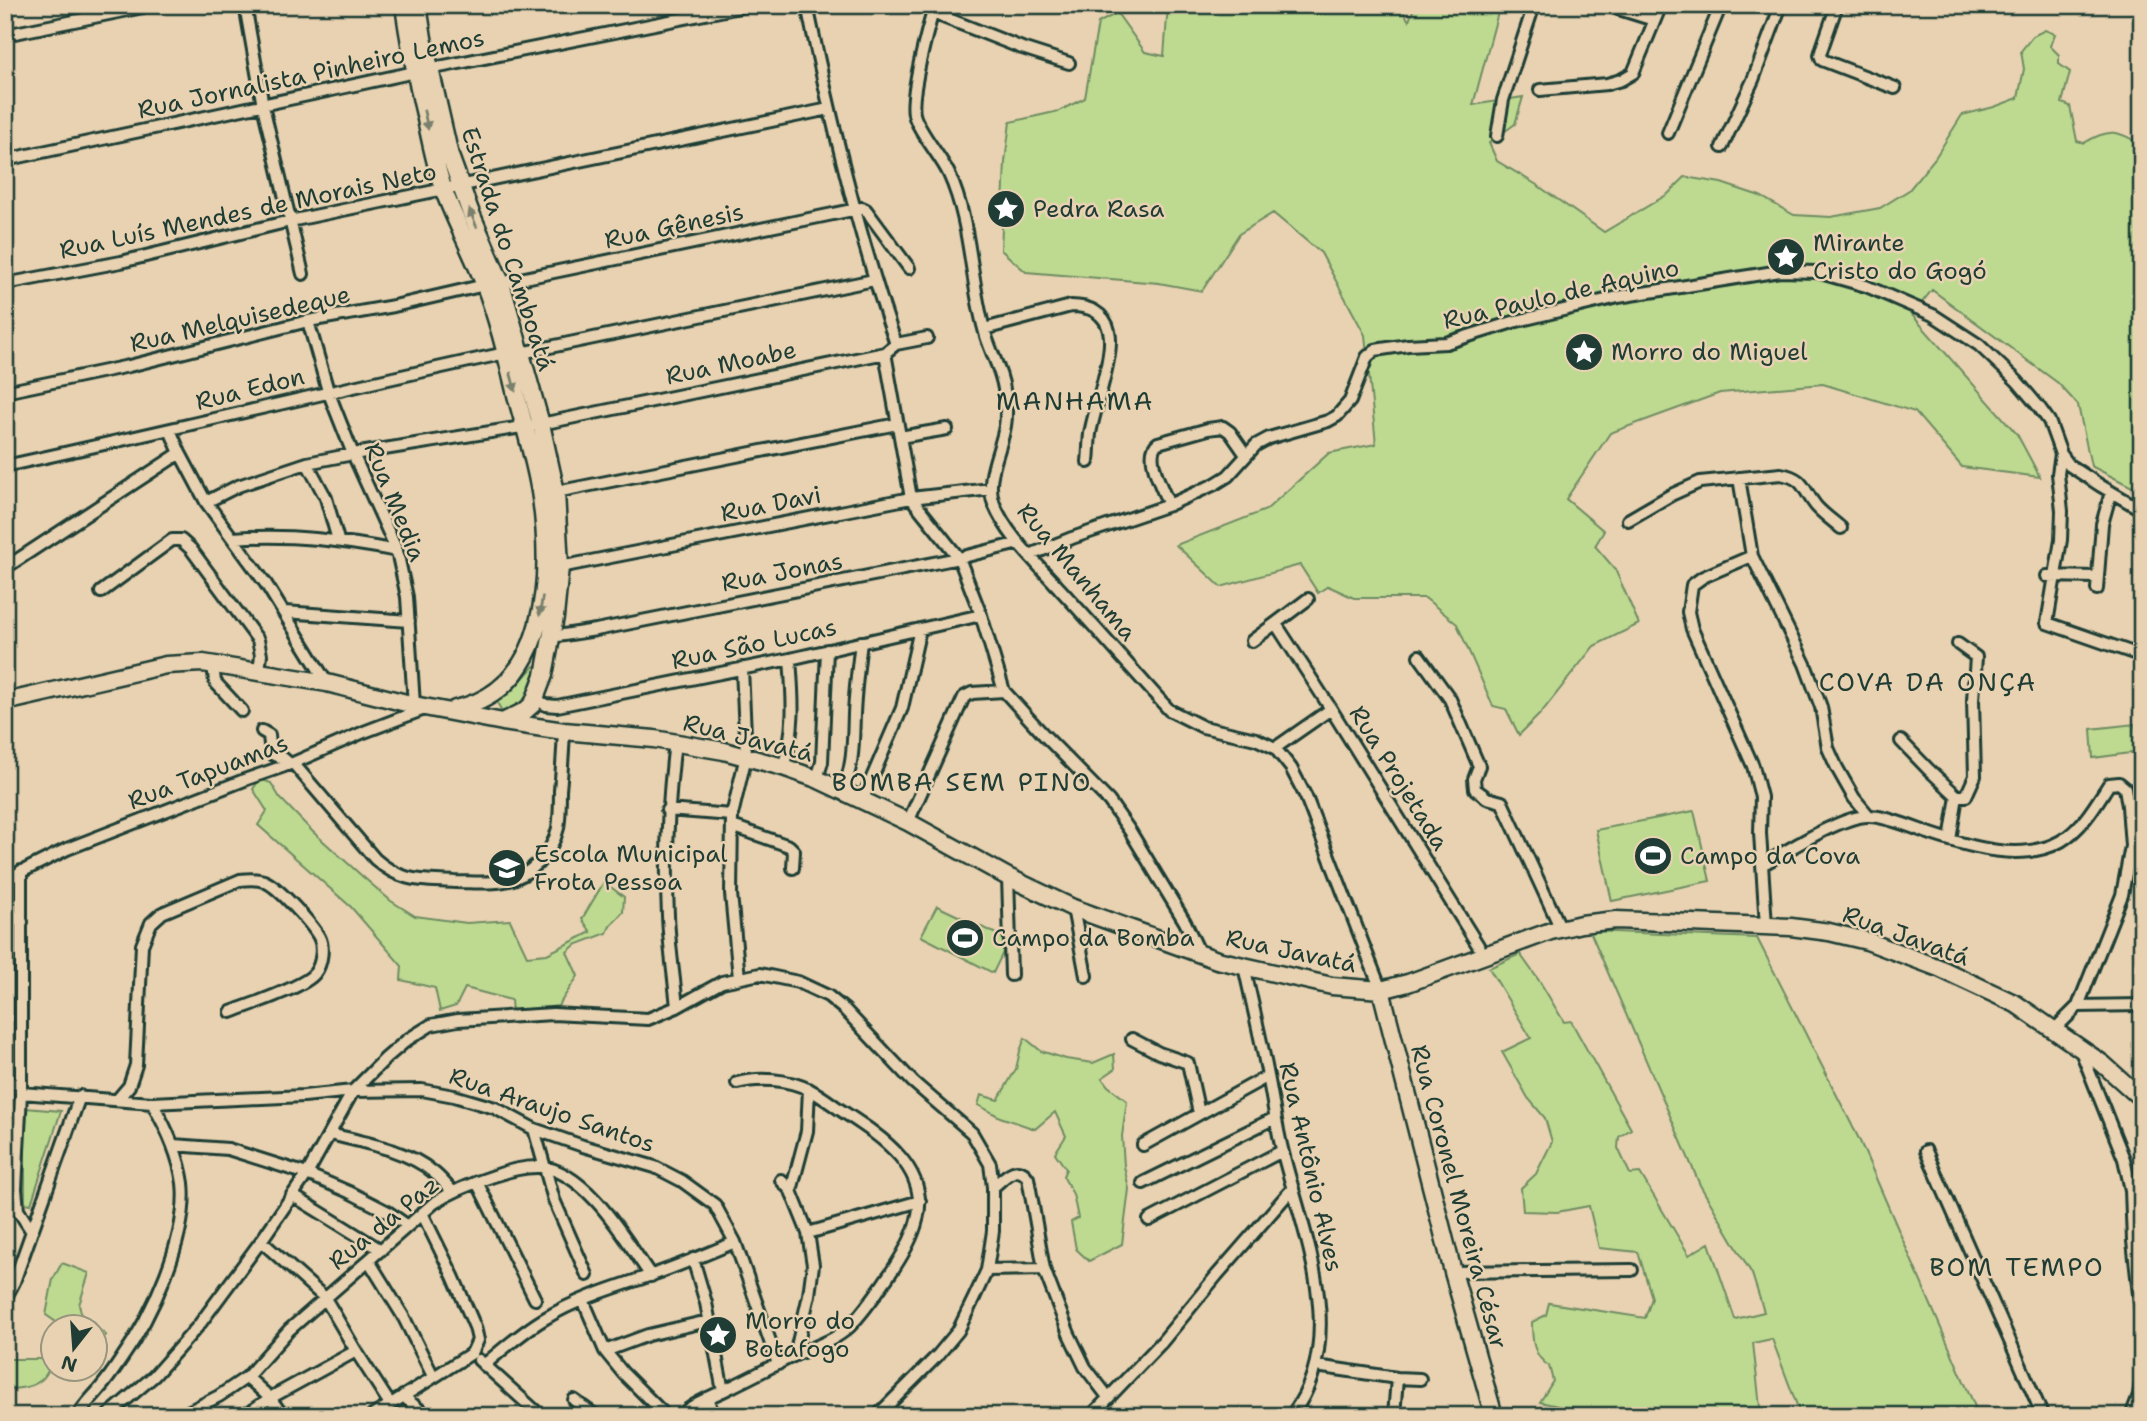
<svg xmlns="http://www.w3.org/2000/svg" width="2147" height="1421" viewBox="0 0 2147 1421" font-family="'Shantell Sans',sans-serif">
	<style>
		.green { fill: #beda91; stroke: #6e8c62; stroke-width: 2 }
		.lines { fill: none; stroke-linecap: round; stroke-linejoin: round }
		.street-casing { stroke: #1f3d34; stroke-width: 16 }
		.secondary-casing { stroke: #1f3d34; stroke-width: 21 }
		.street { stroke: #e8d2b1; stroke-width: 10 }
		.secondary { stroke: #e8d2b1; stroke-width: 16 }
		.oneway { fill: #79806c }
		.labels { text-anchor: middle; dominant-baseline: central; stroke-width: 5; stroke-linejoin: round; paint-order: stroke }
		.street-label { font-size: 24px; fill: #1f3d34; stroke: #e8d2b1 }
		.poi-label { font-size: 24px; fill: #1f3d34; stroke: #e8d2b1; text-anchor: start }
		.neighbourhood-label { font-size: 26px; letter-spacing: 2px; fill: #1f3d34; stroke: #e8d2b1 }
	</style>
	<rect width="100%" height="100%" fill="#e8d2b1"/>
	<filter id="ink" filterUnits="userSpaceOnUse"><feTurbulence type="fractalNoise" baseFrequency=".0143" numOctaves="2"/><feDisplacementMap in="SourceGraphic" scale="14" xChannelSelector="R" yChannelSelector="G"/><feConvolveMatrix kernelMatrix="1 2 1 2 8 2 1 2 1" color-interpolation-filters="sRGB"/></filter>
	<g filter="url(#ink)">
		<path class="green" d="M1168 5H1399L1409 21 1415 5H1500L1473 105 1523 97 1515 124 1489 143 1497 161 1537 185 1604 232 1668 194 1685 177 1721 183 1760 196 1794 215 1831 217 1880 208 1909 190 1935 158 1962 115 1994 107 2018 98 2024 69 2021 51 2033 36 2045 30 2055 34 2050 46 2059 55V64L2070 72 2062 103 2070 106 2077 141 2084 143C2109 128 2118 130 2142 145V492L2091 466 2078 405 2058 383 1932 290 1912 315 2017 434 2040 477 1962 467 1915 412 1823 384 1720 393 1610 433 1566 499 1604 531 1595 546 1615 569 1639 624 1594 646 1541 713 1519 735 1506 709 1493 706 1457 624 1425 598H1354L1328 586 1318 593 1300 565 1221 587 1176 545 1266 510 1329 453 1376 444 1365 335 1321 253 1273 213 1239 234 1202 291 1159 283 1026 272 1001 250 1005 162 1010 122 1059 111 1085 98 1098 23 1117 13 1145 52 1164 56Z
			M534 666 542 667C535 686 526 714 501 711L496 699 518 684Z
			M2135 724 2138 752 2093 758 2091 729Z
			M260 779 271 783 280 798 312 831 362 876 391 901 415 916 467 923 510 920 527 956 547 954 591 932 582 919 604 882 624 897 623 912 610 926 607 933 575 945 567 952 578 976 558 1006 512 1012 511 1000 465 988 456 1006 440 1011 435 988 401 980 402 966 351 907 258 825 267 811 253 789Z
			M1694 811 1710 881 1612 901 1596 830Z
			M937 906 1009 940 993 973 921 936Z
			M1590 931 1757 938 1859 1139 1979 1416H1801L1772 1339 1753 1343 1761 1416H1603L1540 1402 1553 1381 1549 1366C1533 1356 1532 1340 1532 1322L1546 1315 1549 1303 1645 1318 1652 1298 1638 1252 1599 1248 1589 1206 1557 1212 1523 1211 1521 1188 1536 1174 1552 1142 1545 1118 1528 1098 1502 1052 1531 1038 1489 968 1520 954 1540 982 1564 1022 1571 1021 1631 1129 1619 1137 1618 1148 1630 1174 1640 1173 1689 1255 1709 1243 1735 1319 1764 1312 1752 1274 1700 1185Z
			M1025 1038 1041 1051 1066 1059 1093 1063 1114 1054 1115 1069 1102 1078 1108 1086 1127 1101 1122 1136 1124 1166 1129 1189 1122 1244 1089 1261 1076 1249 1071 1222 1078 1218 1073 1194 1063 1176 1066 1169 1055 1153 1066 1136 1055 1112 1035 1129 1000 1117 978 1105 981 1095 998 1100 1016 1069 1020 1051Z
			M25 1108 61 1111 31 1204 25 1203Z
			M62 1263 89 1273 79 1305 82 1316 106 1335 95 1347 94 1326H62L46 1315 53 1279Z
			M52 1346C53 1380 37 1389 5 1389V1359H43Z"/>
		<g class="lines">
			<defs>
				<path id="street" d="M245 5 263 106 303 274
					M807 5C831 120 858 234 896 344
					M935 5C928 27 910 94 914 114 917 129 941 157 949 174 971 222 970 278 984 329 989 350 1001 368 1004 389 1006 401 1007 414 1005 426 1001 451 984 479 994 504 1007 536 1036 562 1059 588 1096 628 1132 669 1169 710L1203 727 1256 739 1275 748 1291 768 1306 797 1381 990
					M1606 5 1654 20
					M1837 5 1822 48 1820 55 1822 60 1895 88
					M933 13 1022 48 1069 63
					M5 35 153 5
					M1540 90 1607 84 1621 80 1633 73 1661 5
					M1668 133 1721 5
					M1497 136 1503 100 1534 5
					M1722 147 1753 80 1781 5
					M5 160 429 69 750 5
					M501 283 862 208 866 210 909 268
					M5 284 121 262 290 221 829 109
					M308 321 328 391 353 454 397 551 407 597 414 705
					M984 329 1071 306C1088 306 1105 312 1109 331 1115 353 1094 409 1090 434 1089 443 1089 452 1088 462
					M521 353 874 280
					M885 353 911 498 959 558 981 615 1004 691 1043 734 1109 801 1130 831 1185 922 1200 954
					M5 392 129 366 308 321 394 306 485 285
					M170 430 180 453 206 502 266 584 327 683
					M900 437 947 429
					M2061 454 2058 474 2062 511 2061 540 2047 623 2142 656
					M307 463 326 498 338 540
					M5 466C172 430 338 389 506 353
					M1739 478 1752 556 1805 664 1821 707 1828 748 1837 768 1854 798 1869 816
					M556 492 897 424
					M206 502 238 486 307 463 353 454 541 424 885 353 896 344 927 338
					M1169 505C1163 490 1143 454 1158 443L1208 429 1223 427 1230 432 1246 455
					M1628 520 1671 495 1700 482 1781 474C1806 479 1802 489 1816 506 1823 514 1833 521 1841 528
					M233 538C290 534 341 540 397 551
					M1030 555 1072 538 1169 505 1215 484 1228 476 1256 445 1269 438 1328 421 1337 416 1350 401 1367 357 1375 350 1408 345 1446 343 1513 322 1618 297 1780 271 1817 272 1866 286 1933 315 1979 345 2017 381 2039 407 2049 421 2061 454 2069 465 2101 486 2142 510
					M1752 556 1703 577 1692 585 1688 612 1692 629 1753 766 1761 797 1760 833 1766 926
					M560 567 911 498 991 489
					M5 568 180 453
					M2047 576 2096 577
					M2097 589 2102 524 2111 492
					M101 592 172 540H181L191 549 258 640 261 655 259 671
					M285 612 409 621
					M1276 624 1331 709 1484 955
					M551 637 596 630 959 558 1019 543
					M1252 641 1308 599
					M1419 656 1450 699 1479 766 1474 779 1475 789 1487 798 1502 802 1561 929
					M213 664 215 682 242 711
					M536 699 546 705 557 706 790 659 981 615
					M262 731 269 735 270 745 274 755 283 758 290 764
					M1901 741 1928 769 1957 796 1950 840
					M675 742C668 800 665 857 668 915 669 945 674 976 677 1007
					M1275 748 1331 709
					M293 763 375 859C402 883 421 880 455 882 471 882 487 884 504 881 530 877 552 854 558 828 560 816 560 802 560 790 562 771 563 751 564 731
					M783 767C796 729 793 698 790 659
					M817 779 822 762 827 650
					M842 791C854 767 853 740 854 714 855 690 858 666 861 642
					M1957 796H1966L1975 776 1973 700 1976 657 1958 644
					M862 801 902 708 920 629
					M667 810 732 815
					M908 822 964 697 972 693 1004 691
					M732 826 789 846 794 851 793 868
					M1762 865C1787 851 1843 815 1869 816 1886 816 1914 828 1931 834 1970 847 2023 863 2061 841 2083 828 2096 804 2109 784L2119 783 2125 788 2128 806 2131 846 2122 895 2078 1006 2054 1030
					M21 871V1093L16 1189 18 1210 31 1230
					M1008 877 1011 975
					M5 880 67 849 247 779 293 763 364 732 427 708
					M1073 908 1086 976
					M5 911 22 922
					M1244 966C1252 1003 1261 1039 1268 1076 1273 1100 1276 1125 1282 1149 1302 1232 1351 1338 1291 1416
					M739 978 731 894 732 815 746 756 742 668
					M2078 1006 2142 1005
					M1132 1039 1159 1053 1188 1063 1199 1113
					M2081 1051 2124 1159 2131 1190 2133 1241 2142 1321
					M5 1083 21 1084
					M21 1093 152 1103 304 1096 353 1091 422 1090 454 1096 495 1108 534 1129 583 1146 655 1167 682 1181 715 1205 735 1242 778 1364
					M117 1100 129 1086 136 1065 142 945 151 923 162 913 240 880C248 879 258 878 266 882 279 888 312 924 319 937 324 946 322 964 315 973 305 987 249 1005 231 1012
					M534 1129 554 1200 587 1275
					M330 1134C362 1142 408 1150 433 1172 440 1177 446 1185 452 1191
					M173 1145 228 1149 307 1174 349 1192 388 1212 408 1226
					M1143 1145 1268 1076
					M1926 1151 2043 1416
					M781 1180 791 1191 808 1233 813 1265 809 1295 795 1355
					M477 1182 535 1299
					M1143 1183 1275 1118
					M993 1187C1004 1178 1017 1162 1028 1178L1044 1269 1069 1334 1085 1367 1108 1397
					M791 1191 807 1131 809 1089
					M292 1195 381 1250
					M422 1213 453 1276 475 1327 478 1340 472 1353
					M1149 1220 1282 1151
					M808 1233 920 1201
					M261 1241 325 1298 356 1351 390 1404
					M693 1259 706 1303 723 1391
					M369 1261 403 1316 433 1376
					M987 1270 1044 1269
					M1453 1272 1632 1270
					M5 1299 14 1282 80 1096
					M583 1300 605 1351 623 1373 666 1416
					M605 1351 648 1335 708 1321
					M479 1360 541 1416
					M484 1365C503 1349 522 1332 544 1319 577 1299 613 1288 649 1276 678 1266 707 1254 735 1242
					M1316 1366 1397 1378 1420 1379
					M247 1377 270 1398 283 1416
					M403 1396 427 1416
					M707 1398 714 1416
					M574 1400 596 1416
					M78 1416C84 1405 93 1397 101 1387 108 1379 114 1370 120 1361 151 1318 189 1236 183 1183 179 1155 166 1127 152 1103
					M107 1416 154 1376 199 1325 261 1241 307 1174 353 1091 386 1058 407 1040 431 1025 458 1020 553 1014 648 1019 677 1007 722 982 760 974 798 982 828 996 845 1010 913 1082 972 1133 990 1164 993 1187V1231L987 1270 974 1298 958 1331 938 1355 877 1416
					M180 1416 219 1396 247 1377 289 1330 434 1203C453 1191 472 1183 494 1176 509 1171 524 1166 541 1167 587 1171 627 1242 651 1276
					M244 1416 270 1398 356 1351
					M372 1416 472 1353
					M680 1416C695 1402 713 1396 731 1387 752 1377 772 1366 793 1356 813 1347 833 1342 849 1327 863 1313 874 1297 885 1281 898 1263 912 1241 917 1220 930 1169 882 1137 845 1113 834 1106 822 1096 810 1090 788 1079 759 1077 737 1083
					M1091 1416 1162 1342 1217 1275 1293 1188
					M1394 1416 1397 1378
					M2131 1416 2139 1395 2142 1377"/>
				<path id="secondary" d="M404 5C409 44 417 81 426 119 431 143 436 168 444 191 456 223 472 252 484 283 498 319 507 358 516 395 525 429 536 463 541 498 552 575 549 690 455 709
					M418 5 423 38 450 156 470 211 501 283 541 424 556 492 560 567 555 617 544 675 533 704 525 711 503 722
					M5 702 166 665 203 663 327 683 414 705 503 722 564 731 654 739 724 751 783 767 817 779 908 822 1008 877 1073 908 1217 960 1332 986 1381 990 1408 983 1551 931 1581 924 1616 920 1791 927 1829 932 1867 941 1939 968 2016 1004 2103 1064 2142 1099
					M1381 990 1453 1272 1494 1416"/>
			</defs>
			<use href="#street" class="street-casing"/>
			<use href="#secondary" class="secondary-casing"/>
			<use href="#street" class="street"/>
			<use href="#secondary" class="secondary"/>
		</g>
		<defs><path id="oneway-solid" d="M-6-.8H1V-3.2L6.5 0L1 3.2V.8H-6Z" transform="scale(1.75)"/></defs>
		<g class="oneway">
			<use href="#oneway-solid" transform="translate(426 120) rotate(77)"/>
			<use href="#oneway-solid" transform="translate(473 218) rotate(-112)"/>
			<use href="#oneway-solid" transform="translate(513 382) rotate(75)"/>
			<use href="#oneway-solid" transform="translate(541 606) rotate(99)"/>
		</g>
	</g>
	<defs>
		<symbol id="sight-disc" viewBox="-11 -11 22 22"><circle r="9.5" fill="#1f3d34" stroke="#e8d2b1"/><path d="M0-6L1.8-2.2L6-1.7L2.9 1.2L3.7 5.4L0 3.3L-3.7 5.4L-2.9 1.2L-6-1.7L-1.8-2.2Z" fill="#fff"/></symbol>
		<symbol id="stadium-disc" viewBox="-11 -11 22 22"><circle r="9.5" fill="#1f3d34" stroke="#e8d2b1"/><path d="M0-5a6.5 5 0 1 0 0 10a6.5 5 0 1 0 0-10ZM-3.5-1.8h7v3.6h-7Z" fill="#fff"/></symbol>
		<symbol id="school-disc" viewBox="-11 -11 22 22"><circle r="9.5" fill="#1f3d34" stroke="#e8d2b1"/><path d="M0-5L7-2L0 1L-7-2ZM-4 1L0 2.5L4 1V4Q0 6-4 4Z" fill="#fff"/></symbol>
	</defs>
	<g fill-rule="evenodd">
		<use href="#sight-disc" x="984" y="187" width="44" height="44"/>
		<use href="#sight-disc" x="1764" y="235" width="44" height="44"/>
		<use href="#sight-disc" x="1562" y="330" width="44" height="44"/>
		<use href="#stadium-disc" x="1631" y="834" width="44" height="44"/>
		<use href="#school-disc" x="485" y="846" width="44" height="44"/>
		<use href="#stadium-disc" x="943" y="916" width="44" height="44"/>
		<use href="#sight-disc" x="696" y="1313" width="44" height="44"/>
	</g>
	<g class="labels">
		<g class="street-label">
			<text transform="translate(311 74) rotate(-12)">Rua Jornalista Pinheiro Lemos</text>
			<text transform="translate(248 211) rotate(-12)">Rua Luís Mendes de Morais Neto</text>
			<text transform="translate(674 226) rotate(-12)">Rua Gênesis</text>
			<text transform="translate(508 249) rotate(72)">Estrada do Camboatá</text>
			<text transform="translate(1561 294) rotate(-13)">Rua Paulo de Aquino</text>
			<text transform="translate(240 319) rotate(-13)">Rua Melquisedeque</text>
			<text transform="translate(731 363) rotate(-12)">Rua Moabe</text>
			<text transform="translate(250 389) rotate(-14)">Rua Edon</text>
			<text transform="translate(395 502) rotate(68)">Rua Media</text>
			<text transform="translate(771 504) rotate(-11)">Rua Davi</text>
			<text transform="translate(782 572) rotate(-11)">Rua Jonas</text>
			<text transform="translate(1077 572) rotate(50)">Rua Manhama</text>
			<text transform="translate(754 644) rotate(-12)">Rua São Lucas</text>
			<text transform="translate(748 738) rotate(14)">Rua Javatá</text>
			<text transform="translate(208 772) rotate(-21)">Rua Tapuamas</text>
			<text transform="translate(1399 778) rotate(58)">Rua Projetada</text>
			<text transform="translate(1906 936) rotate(20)">Rua Javatá</text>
			<text transform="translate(1291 951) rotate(12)">Rua Javatá</text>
			<text transform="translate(552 1110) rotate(19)">Rua Araujo Santos</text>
			<text transform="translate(1311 1167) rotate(77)">Rua Antônio Alves</text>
			<text transform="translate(1459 1197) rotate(75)">Rua Coronel Moreira César</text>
			<text transform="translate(384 1223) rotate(-39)">Rua da Paz</text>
		</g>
		<g class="poi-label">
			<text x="1033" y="209">Pedra Rasa</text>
			<text x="1813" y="243">Mirante<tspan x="1813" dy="28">Cristo do Gogó</tspan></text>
			<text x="1611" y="352">Morro do Miguel</text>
			<text x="534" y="854">Escola Municipal<tspan x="534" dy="28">Frota Pessoa</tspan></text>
			<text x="1680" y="856">Campo da Cova</text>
			<text x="992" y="938">Campo da Bomba</text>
			<text x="745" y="1321">Morro do<tspan x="745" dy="28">Botafogo</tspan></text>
		</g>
		<g class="neighbourhood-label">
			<text x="1075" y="400">MANHAMA</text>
			<text x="1928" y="681">COVA DA ONÇA</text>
			<text x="962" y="781">BOMBA SEM PINO</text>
			<text x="2017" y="1266">BOM TEMPO</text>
		</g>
	</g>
	<rect width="2147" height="1421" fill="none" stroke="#e8d2b1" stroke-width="28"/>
	<rect x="14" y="14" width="2119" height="1393" fill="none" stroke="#1f3d34" stroke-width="2.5" filter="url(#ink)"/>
	<g transform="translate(74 1348) rotate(197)"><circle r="33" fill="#e8d2b1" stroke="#98967f" stroke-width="2"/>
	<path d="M0-5L12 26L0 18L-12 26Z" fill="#1f3d34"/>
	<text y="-10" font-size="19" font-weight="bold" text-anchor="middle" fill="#1f3d34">N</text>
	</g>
</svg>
